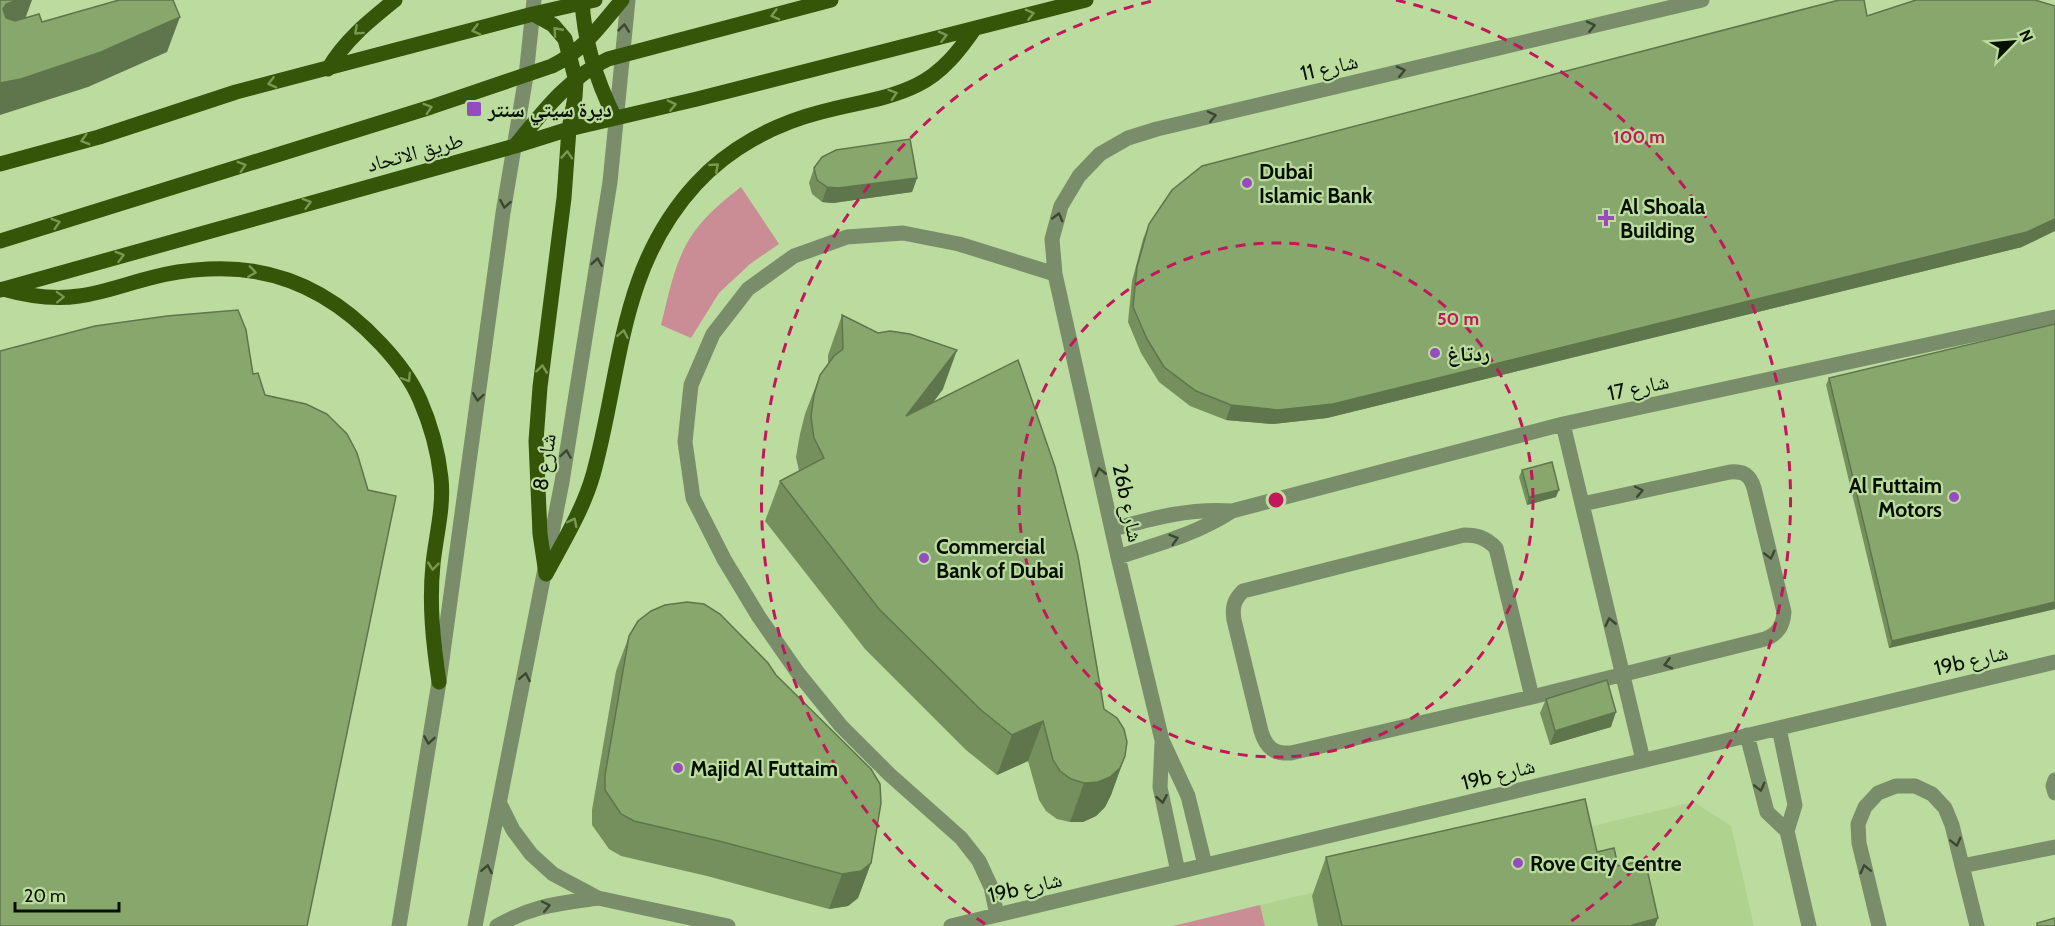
<svg xmlns="http://www.w3.org/2000/svg" width="2055" height="926" viewBox="0 0 2055 926" font-family="Cabin,'Noto Naskh Arabic',sans-serif">
	<style>
		.built { fill: #afd38e }
		.green { fill: #cb8d95 }
		.lines { fill: none; stroke-linecap: round; stroke-linejoin: round }
		.minor { stroke: #7a8d6a; stroke-width: 15 }
		.major { stroke: #355508; stroke-width: 15 }
		.wall { fill: #75905d }
		.shaded-wall { fill: #5f754c }
		.building { fill: #88a76c; stroke: #5f754c; stroke-width: 1.5 }
		.oneway { stroke: #789853 }
		.oneway2 { stroke: #3a4830 }
		.ring { fill: none; stroke: #c2185b; stroke-width: 3; stroke-dasharray: 10 8 }
		.poi-dot { fill: #944cbf; stroke: #bbdc9e; stroke-width: 2 }
		.labels { text-anchor: middle; dominant-baseline: central; stroke-width: 4.5; stroke-linejoin: round; paint-order: stroke }
		.street-label { font-size: 21px; fill: #061000; stroke: #bbdc9e }
		.poi-label { font-size: 21px; font-weight: bold; fill: #061000; stroke: #bbdc9e; text-anchor: start }
		.centre { fill: #c2185b; stroke: #bbdc9e; stroke-width: 3 }
		.ring-label { font-size: 18px; text-anchor: middle; font-weight: bold; fill: #c2185b; stroke: #bbdc9e; stroke-width: 4.5; stroke-linejoin: round; paint-order: stroke }
	</style>
	<rect width="100%" height="100%" fill="#bbdc9e"/>
	<path class="built" d="M1694 802 1731 826 1754 926H1265L1260 905Z"/>
	<path class="green" d="M741 187 779 244 750 264 719 293 691 338 661 325C669 294 675 258 694 232 707 214 724 200 741 187Z
		M1260 905 1265 926H1173Z"/>
	<g class="lines">
		<path class="minor" d="M1563 424 1643 760
			M1113 529C1153 518 1190 508 1232 511L1563 424 2055 317
			M1464 535C1478 535 1486 538 1496 548L1532 697 1291 753C1274 754 1266 748 1261 731L1234 620C1232 607 1234 600 1243 591Z
			M1118 557C1158 544 1197 534 1232 511
			M1532 697 1765 639C1778 634 1783 626 1784 612L1754 488C1750 475 1744 471 1730 472L1582 504
			M1779 728 1795 805 1787 831 1809 926
			M1747 735 1767 812 1787 831
			M1162 743 1160 787 1178 872
			M2055 780 2053 786 2055 793
			M500 804 513 830 531 854 553 874 598 898 728 926
			M1205 865 1188 796 1162 740 1118 557 1055 274 1052 239 1061 206 1079 176 1100 154 1128 138 1157 129 1702 0
			M1962 866 2055 847
			M997 915 991 887 979 861 961 838 889 774 841 726 798 673 759 617 724 559 693 498 685 442 691 385 713 334 748 289 794 256 847 237 903 233 959 244 1055 274
			M399 926 439 682 503 213 526 76 534 0
			M475 926 562 482 610 182 628 0
			M497 926C534 905 557 904 598 898
			M951 926 2055 662
			M1879 926 1859 843 1858 824 1865 807 1878 793 1896 786H1915L1932 794 1945 808 1952 825 1977 926"/>
		<path class="major" d="M582 0C584 41 597 82 615 118
			M533 14 553 25 565 39 576 81 575 97 569 129 564 198 540 387 536 441 540 534 546 574
			M328 69C345 40 369 21 395 0
			M515 146C541 114 569 77 608 59L831 0
			M0 164 99 137 236 92 533 14 595 0
			M0 241 431 107 552 66C584 50 599 27 622 0
			M3 289C28 296 53 300 79 296 103 293 126 284 150 278 168 273 188 270 208 269 278 265 335 294 381 344 396 360 411 379 420 400 431 425 438 451 441 478 444 508 436 535 433 564 429 604 433 642 439 682
			M0 290 515 146 569 129 697 99 1086 0
			M546 574C563 542 583 510 593 475 622 371 618 269 696 184 729 148 774 124 821 112 853 103 887 100 917 85 942 73 960 50 975 28"/>
	</g>
	<path class="wall" d="M1867 16 2022 247 1327 418 1273 424 1226 420 1190 406 1159 382 1141 353 1128 322 1132 281 1143 239 1149 224Z
		M814 168 917 178 912 192 833 203 822 202 812 194 809 183Z
		M842 315 943 389 933 403 1104 709 1125 756 1111 795 1105 807 1096 816 1083 822H1070L1057 819 1046 811 1039 800 1028 761 997 775 966 750 865 649 765 521 780 481 799 471 796 457 800 434 805 414 820 375 828 364V355Z
		M2055 324V609L1889 648 1826 385 1829 378Z
		M1522 470 1556 497 1527 505 1519 477Z
		M629 636 871 863 858 898 848 906 829 909 707 876 621 856 609 849 592 825V810L616 671Z
		M1546 699 1611 727 1550 745 1540 713Z
		M1597 852 1618 866 1655 926H1318L1312 896 1326 857Z"/>
	<path class="shaded-wall" d="M18 0H32L21 30 0 37 3 9 6 4Z
		M180 17 167 52 88 87 0 115V83Z
		M917 178 912 192 833 203 822 202 827 187Z
		M2055 219V231L2022 247 1327 418 1273 424 1226 420 1231 405Z
		M957 350 943 389 891 456 906 416Z
		M1559 490 1556 497 1527 505 1529 497Z
		M2055 602V609L1889 648 1892 641Z
		M1616 712 1611 727 1550 745 1555 731Z
		M1043 721 1028 761 997 775 1012 735Z
		M1125 756 1111 795 1105 807 1096 816 1083 822H1070L1084 783Z
		M871 863 858 898 848 906 829 909 842 874Z
		M1658 918 1655 926H1631L1632 925Z"/>
	<path class="building" d="M0 0H18L6 4 3 9 6 18 15 21 39 14 42 22 119 0H173L180 17 101 52 21 79 0 83Z
		M1839 0H1864L1867 16 1916 0H2035L2055 6V219L2027 232 1333 404 1278 410 1231 405 1196 391 1164 367 1147 339 1133 307 1137 267 1149 224 1172 190 1202 166Z
		M910 139 917 178 838 188 827 187 817 180 814 168 822 157 836 150Z
		M238 310 246 330 253 374 258 373 265 395 306 404 327 414 347 434 357 453 368 490 396 496 307 926H0V351L95 326 167 316Z
		M842 315 878 333 890 331 910 334 957 350 906 416 1018 360 1055 467 1078 556 1104 709 1117 718 1124 729 1127 742 1125 756 1120 768 1110 777 1098 782 1084 783 1071 779 1060 771 1053 760 1043 721 1012 735 981 710 879 609 780 481 824 458 814 438 811 417 814 395 820 375 834 356 843 349Z
		M2055 324V602L1892 641 1829 378Z
		M1552 462 1559 490 1529 497 1522 470Z
		M687 602 704 604 720 614 768 663 776 675 871 769 880 784 881 803 871 863 861 871 842 874 719 841 634 821 621 814 605 790V775L629 636 638 621 651 611 665 605Z
		M1607 680 1616 712 1555 731 1546 699Z
		M1585 799 1597 852 1614 848 1618 866 1645 860 1658 918 1632 925V926H1342L1326 857Z
		M2055 918V926H2037V923Z"/>
	<defs><path id="oneway-chevron" d="M-2-3.5L2.5 0L-2 3.5" fill="none" stroke-width="1.6" stroke-linecap="round" stroke-linejoin="round" transform="scale(1.5)"/></defs>
	<g class="oneway">
		<use href="#oneway-chevron" transform="translate(1030 14) rotate(-14)"/>
		<use href="#oneway-chevron" transform="translate(775 15) rotate(165)"/>
		<use href="#oneway-chevron" transform="translate(476 30) rotate(165)"/>
		<use href="#oneway-chevron" transform="translate(358 31) rotate(138)"/>
		<use href="#oneway-chevron" transform="translate(557 31) rotate(-132)"/>
		<use href="#oneway-chevron" transform="translate(943 36) rotate(-14)"/>
		<use href="#oneway-chevron" transform="translate(272 83) rotate(166)"/>
		<use href="#oneway-chevron" transform="translate(893 94) rotate(-18)"/>
		<use href="#oneway-chevron" transform="translate(672 105) rotate(-13)"/>
		<use href="#oneway-chevron" transform="translate(428 108) rotate(-18)"/>
		<use href="#oneway-chevron" transform="translate(85 140) rotate(164)"/>
		<use href="#oneway-chevron" transform="translate(567 155) rotate(-86)"/>
		<use href="#oneway-chevron" transform="translate(242 166) rotate(-17)"/>
		<use href="#oneway-chevron" transform="translate(715 167) rotate(-41)"/>
		<use href="#oneway-chevron" transform="translate(307 203) rotate(-16)"/>
		<use href="#oneway-chevron" transform="translate(56 223) rotate(-17)"/>
		<use href="#oneway-chevron" transform="translate(120 256) rotate(-16)"/>
		<use href="#oneway-chevron" transform="translate(252 272) rotate(8)"/>
		<use href="#oneway-chevron" transform="translate(60 297) rotate(-2)"/>
		<use href="#oneway-chevron" transform="translate(623 334) rotate(-79)"/>
		<use href="#oneway-chevron" transform="translate(542 369) rotate(-83)"/>
		<use href="#oneway-chevron" transform="translate(407 378) rotate(58)"/>
		<use href="#oneway-chevron" transform="translate(573 522) rotate(-63)"/>
		<use href="#oneway-chevron" transform="translate(433 566) rotate(96)"/>
	</g>
	<g class="oneway2">
		<use href="#oneway-chevron" transform="translate(1591 26) rotate(-13)"/>
		<use href="#oneway-chevron" transform="translate(624 28) rotate(-83)"/>
		<use href="#oneway-chevron" transform="translate(1401 71) rotate(-13)"/>
		<use href="#oneway-chevron" transform="translate(1212 116) rotate(-13)"/>
		<use href="#oneway-chevron" transform="translate(505 204) rotate(100)"/>
		<use href="#oneway-chevron" transform="translate(1058 217) rotate(-75)"/>
		<use href="#oneway-chevron" transform="translate(597 262) rotate(-81)"/>
		<use href="#oneway-chevron" transform="translate(478 397) rotate(98)"/>
		<use href="#oneway-chevron" transform="translate(566 454) rotate(-81)"/>
		<use href="#oneway-chevron" transform="translate(1100 472) rotate(-103)"/>
		<use href="#oneway-chevron" transform="translate(1639 491) rotate(-12)"/>
		<use href="#oneway-chevron" transform="translate(1174 539) rotate(-17)"/>
		<use href="#oneway-chevron" transform="translate(1770 555) rotate(76)"/>
		<use href="#oneway-chevron" transform="translate(1610 622) rotate(-103)"/>
		<use href="#oneway-chevron" transform="translate(1668 664) rotate(166)"/>
		<use href="#oneway-chevron" transform="translate(525 677) rotate(-79)"/>
		<use href="#oneway-chevron" transform="translate(429 740) rotate(99)"/>
		<use href="#oneway-chevron" transform="translate(1760 787) rotate(76)"/>
		<use href="#oneway-chevron" transform="translate(1162 799) rotate(80)"/>
		<use href="#oneway-chevron" transform="translate(1956 842) rotate(76)"/>
		<use href="#oneway-chevron" transform="translate(487 869) rotate(-79)"/>
		<use href="#oneway-chevron" transform="translate(1865 869) rotate(-104)"/>
		<use href="#oneway-chevron" transform="translate(546 906) rotate(-12)"/>
	</g>
	<g class="ring">
		<circle cx="1276" cy="500" r="257"/>
		<path d="M985 924A514 514 0 0 1 1156 0M1396 0A514 514 0 0 1 1567 924"/>
	</g>
	<g class="poi-dot">
		<rect x="466" y="101" width="16" height="16" rx="3"/>
		<circle cx="1247" cy="183" r="6"/>
		<path d="M1603 209h6v6h6v6h-6v6h-6v-6h-6v-6h6z"/>
		<circle cx="1435" cy="353" r="6"/>
		<circle cx="1954" cy="497" r="6"/>
		<circle cx="924" cy="558" r="6"/>
		<circle cx="678" cy="768" r="6"/>
		<circle cx="1518" cy="863" r="6"/>
	</g>
	<g class="labels">
		<g class="street-label">
			<text transform="translate(1329 67) rotate(-13)">شارع 11</text>
			<text transform="translate(415 152) rotate(-15)">طريق الاتحاد</text>
			<text transform="translate(1638 387) rotate(-12)">شارع 17</text>
			<text transform="translate(544 462) rotate(-81)">شارع 8</text>
			<text transform="translate(1128 503) rotate(78)">26b شارع</text>
			<text transform="translate(1971 660) rotate(-13)">19b شارع</text>
			<text transform="translate(1498 774) rotate(-14)">19b شارع</text>
			<text transform="translate(1025 887) rotate(-13)">19b شارع</text>
		</g>
		<g class="poi-label">
			<text x="488" y="109">ديرة سيتي سنتر</text>
			<text x="1259" y="171">Dubai<tspan x="1259" dy="24">Islamic Bank</tspan></text>
			<text x="1620" y="206">Al Shoala<tspan x="1620" dy="24">Building</tspan></text>
			<text x="1447" y="353">ردتاغ</text>
			<text x="1942" y="485" text-anchor="end">Al Futtaim<tspan x="1942" dy="24">Motors</tspan></text>
			<text x="936" y="546">Commercial<tspan x="936" dy="24">Bank of Dubai</tspan></text>
			<text x="690" y="768">Majid Al Futtaim</text>
			<text x="1530" y="863">Rove City Centre</text>
		</g>
	</g>
	<circle cx="1276" cy="500" r="9" class="centre"/>
	<g class="ring-label">
		<text x="1639" y="143">100 m</text>
		<text x="1458" y="325">50 m</text>
	</g>
	<g transform="translate(2013 42) rotate(65)" stroke="#bbdc9e" stroke-width="4.5" paint-order="stroke">
	<path d="M0-4.5L10 22L0 15L-10 22Z" fill="#061000"/>
	<text y="-9" font-size="16" font-weight="bold" text-anchor="middle" fill="#061000">N</text>
	</g>
	<path d="M15 902v9h104v-9" fill="none" stroke="#061000" stroke-width="3"/>
	<text x="24" y="902" font-size="18" fill="#061000" stroke="#bbdc9e" stroke-width="4.5" paint-order="stroke">20 m</text>
</svg>
